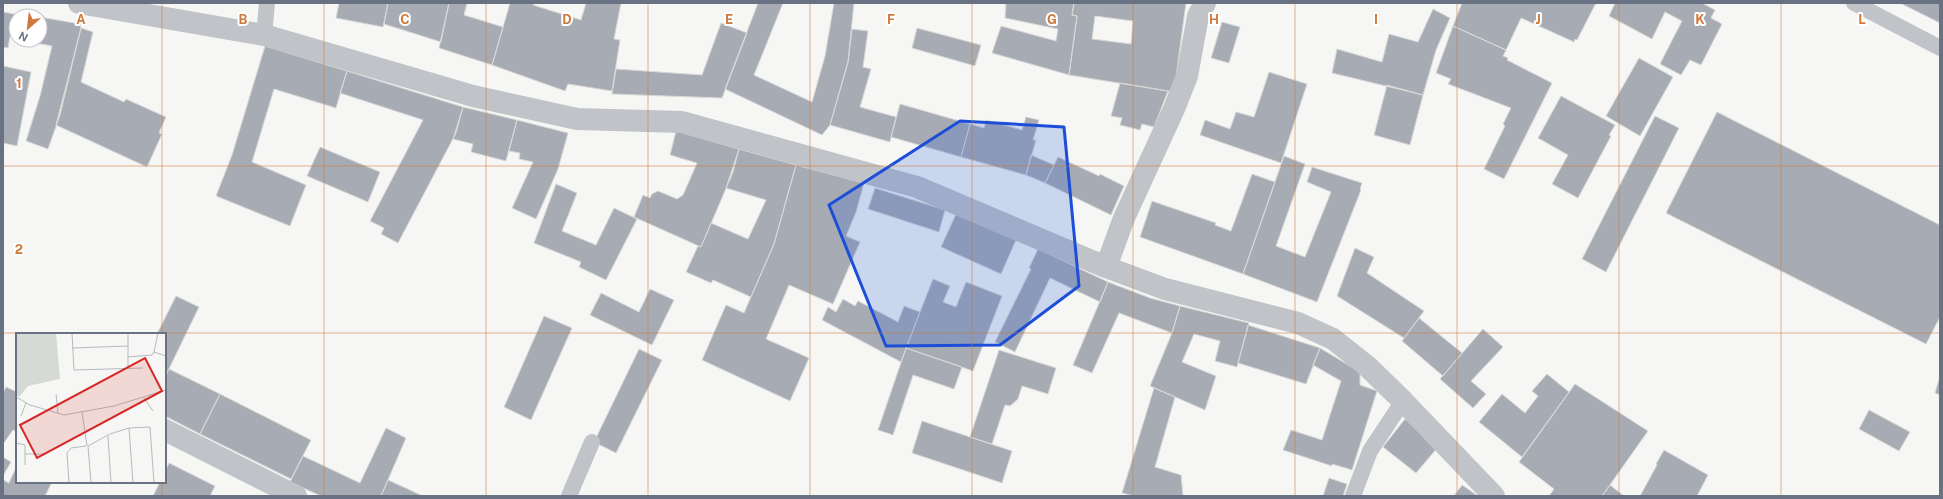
<svg xmlns="http://www.w3.org/2000/svg" width="1943" height="499" viewBox="0 0 1943 499" font-family="'Public Sans',sans-serif">
	<style>
		.building { fill: #a7acb4; stroke: #d8d8d7; fill-rule: evenodd }
		.lines { fill: none; stroke-linecap: round; stroke-linejoin: round }
		.service { stroke: #c0c3c7; stroke-width: 16 }
		.minor { stroke: #c0c3c7; stroke-width: 22 }
		.tertiary { stroke: #c0c3c7; stroke-width: 22 }
		.marked { fill: #1d4ed8; fill-opacity: 0.2; stroke: #1d4ed8; stroke-width: 3; stroke-linejoin: round }
		.grid { fill: none; stroke: #ce7a3d; stroke-width: 1; stroke-opacity: 0.55 }
		.inset-road { fill: none; stroke: #b6babf; stroke-width: 1 }
		.view { fill: #d62828; fill-opacity: 0.15; stroke: #d62828; stroke-width: 2 }
		.inset-edge { fill: none; stroke: #697282; stroke-width: 2 }
		.grid-label { font-size: 13px; text-anchor: middle; font-weight: bold; fill: #ce7a3d; stroke: #fff; stroke-width: 4; stroke-linejoin: round; paint-order: stroke }
	</style>
	<rect width="100%" height="100%" fill="#f6f7f4"/>
	<path class="building" d="M339 3H388L383 27 336 18Z
		M388 3H449L441 42 384 24Z
		M449 3H467L464 15 503 27 492 65 439 48Z
		M510 3H534L533 5 581 20 586 3H621L614 39 620 40 612 91 568 84 565 91 492 65Z
		M758 3H783L754 75 812 102 825 56 834 3H854L848 62 830 125 822 135 725 89Z
		M1006 3H1074L1072 15 1077 16 1069 75 992 53 1001 26 1056 41 1058 29 1005 18Z
		M1074 3H1186L1174 92 1069 75 1077 16 1072 15ZM1095 16 1133 21 1131 44 1092 39Z
		M1462 3H1596L1577 40 1575 39 1574 42 1521 18 1506 50 1453 26Z
		M1615 3H1702L1715 10 1711 18 1722 24 1701 65 1690 60 1681 75 1660 64 1682 21 1665 12 1652 39 1609 16Z
		M1900 3H1940V23Z
		M1433 9 1450 18 1436 50 1423 95 1332 73 1337 49 1382 62 1389 34 1418 42Z
		M3 12 14 14 8 48 3 47Z
		M40 17 80 24 81 28 60 115 48 149 26 141 40 96 52 46 30 42V40H40Z
		M1222 22 1240 27 1229 63 1211 58Z
		M721 23 747 33 722 98 612 94 616 69 702 75Z
		M1453 26 1506 50 1503 56 1508 58 1507 60 1552 83 1504 179 1484 169 1505 126 1503 124 1511 108 1448 84 1451 79 1436 73Z
		M81 28 93 32 81 82 124 102 126 99 166 117 159 133 162 134 147 167 56 125Z
		M917 28 981 45 975 66 912 48Z
		M852 29 868 31 863 67 871 69 860 107 896 117 890 142 830 125 848 62Z
		M265 46 347 71 336 108 274 89 252 162 306 185 290 226 216 196 232 155Z
		M1639 58 1673 77 1640 136 1606 116Z
		M3 66 31 72 17 146 3 143Z
		M347 71 463 107 456 133 398 243 381 234 384 228 370 221 423 120 340 93Z
		M1269 72 1307 84 1281 163 1200 135 1205 120 1230 129 1236 112 1254 117Z
		M1120 83 1168 91 1154 127 1142 124 1140 130 1120 125 1122 118 1111 116Z
		M1387 85 1423 95 1410 145 1374 135Z
		M1561 96 1615 125 1609 135 1611 136 1578 198 1552 184 1568 155 1538 138Z
		M900 104 970 124 961 157 891 137Z
		M463 107 517 120 506 161 471 152 473 144 453 139Z
		M1717 112 1940 225V317L1926 344 1666 213Z
		M1655 116 1679 128 1606 272 1582 259Z
		M1026 117 1039 120 1033 140H1036L1026 175 961 157 970 124 984 128 986 120 1022 130Z
		M517 120 568 133 558 169 536 219 512 208 533 162 519 159 520 153 509 151Z
		M676 131 739 149 733 172 701 247 634 217 643 195 650 198 652 194 658 191 677 199 683 195 697 163 670 155Z
		M320 147 380 172 368 202 307 176Z
		M739 149 796 165 774 244 751 297 713 280 711 283 686 272 698 246 701 247 711 223 748 239 766 200 726 188Z
		M1031 155 1054 165 1045 183 1026 175Z
		M1284 156 1305 164 1276 246 1305 257 1331 192 1307 182 1312 167 1362 183 1360 189 1361 190 1317 302 1243 274Z
		M1058 157 1099 176 1100 174 1124 186 1111 215 1045 183Z
		M796 165 864 183 856 212 846 236 860 242 833 304 789 285 766 339 809 358 790 401 702 360 726 305 744 313 774 244Z
		M1252 174 1275 182 1243 274 1140 237 1152 201 1216 223 1215 225 1231 231Z
		M556 184 577 193 562 231 596 245 614 208 637 219 606 280 579 267 581 262 534 243Z
		M875 188 945 210 939 232 868 209Z
		M956 214 1016 240 1001 274 941 247Z
		M1355 248 1374 257 1367 273 1424 311 1404 338 1337 296Z
		M1038 249 1108 282 1100 302 1050 278 1015 352 995 342 1031 269 1029 268Z
		M933 279 950 286 943 302 956 307 966 282 1002 296 973 371 906 348Z
		M1108 282 1150 298 1180 306 1172 333 1119 313 1092 373 1073 365Z
		M650 289 674 300 652 345 590 315 601 293 639 312Z
		M176 296 199 307 165 377V334H157Z
		M843 299 855 306 858 301 898 322 904 306 920 312 901 362 822 320 828 307 836 312Z
		M1180 306 1249 323 1237 367 1215 361 1220 341 1194 334 1182 362 1216 376 1205 410 1150 386 1172 333Z
		M544 316 572 328 531 420 504 407Z
		M1419 318 1462 353 1443 376 1402 341Z
		M1248 325 1320 348 1306 384 1238 363Z
		M1483 329 1503 347 1471 381 1486 394 1473 408 1440 379Z
		M906 348 962 367 954 389 913 375 893 435 878 430Z
		M1320 348 1360 372V385L1377 391 1352 470 1332 464V466L1283 450 1291 430 1322 440 1341 381 1313 365Z
		M639 349 662 360 616 453 594 442Z
		M999 350 1056 368 1048 394 1022 386 1018 399 1010 406 1005 405 992 444 970 437Z
		M169 369 220 394 200 434 165 416V377Z
		M1547 374 1569 392 1522 457 1479 422 1502 394 1525 413 1538 396 1532 391Z
		M1940 376V395L1935 393Z
		M1575 384 1648 431 1602 496H1549L1554 489 1519 462Z
		M6 387 17 392V432L13 430 3 444V393Z
		M1154 388 1175 397 1155 467 1181 475 1183 496H1134L1122 493Z
		M220 394 311 440 291 479 200 434Z
		M1869 410 1910 432 1899 451 1859 429Z
		M1405 419 1438 447 1416 473 1383 447Z
		M922 421 1012 451 1002 483 912 453Z
		M386 428 406 438 381 496H321L290 482 303 456 360 483Z
		M1664 450 1708 475 1697 496H1640L1657 465 1656 464Z
		M3 457 11 462 3 476Z
		M169 463 215 486 210 496H153L160 482H165V472Z
		M17 465V482H52L45 496H3V480L9 483Z
		M1329 478 1347 484 1343 496H1323Z
		M388 480 423 496H381Z
		M1462 485 1478 496H1454Z
		M1610 485 1624 496H1602Z"/>
	<g class="lines">
		<path class="service" d="M1854 3 1940 48
			M264 35 267 3
			M569 496 592 442
			M1353 496 1370 451 1403 401"/>
		<path class="minor" d="M1106 267 1124 218 1174 109 1187 76 1198 16 1205 3
			M165 430 296 496"/>
		<path class="tertiary" d="M79 3 264 35 473 96 577 119 682 122 917 187 1106 267 1165 289 1298 323 1333 339 1367 366 1403 401 1494 496"/>
	</g>
	<path class="marked" d="M960 121 1064 127 1079 286 1000 345 886 346 829 205Z"/>
	<path class="grid" d="M162 3V334M324 3V496M486 3V496M648 3V496M810 3V496M972 3V496M1133 3V496M1295 3V496M1457 3V496M1619 3V496M1781 3V496M3 166H1940M3 333H1940M162 482V496"/>
	<g transform="translate(16 333)">
		<rect width="150" height="150" fill="#f6f7f4"/>
		<path d="M0 0H40L44 46 12 53 3 64 0 62Z" fill="#d5dbd4"/>
		<path class="inset-road" d="M56 0 58 37 127 35M112 0V36M142 0 138 19 150 23M56 15 112 13M112 24 136 22 138 19M40 61 42 80M0 64 14 72 48 82 98 73 150 57M128 65 137 78M66 79 71 113M5 83 10 70M113 95 134 94 138 150M92 103 95 150M0 110 9 112V132M9 121H30M53 150 51 120 55 115 70 113M75 150 72 113 94 101 113 95 117 150"/>
		<path class="view" d="M129 25 146 58 21 125 4 92Z"/>
		<rect width="150" height="150" class="inset-edge"/>
	</g>
	<g class="grid-label">
		<text x="81" y="24">A</text>
		<text x="243" y="24">B</text>
		<text x="405" y="24">C</text>
		<text x="567" y="24">D</text>
		<text x="729" y="24">E</text>
		<text x="891" y="24">F</text>
		<text x="1052" y="24">G</text>
		<text x="1214" y="24">H</text>
		<text x="1376" y="24">I</text>
		<text x="1538" y="24">J</text>
		<text x="1700" y="24">K</text>
		<text x="1862" y="24">L</text>
		<text x="19" y="88">1</text>
		<text x="19" y="254">2</text>
	</g>
	<rect width="1943" height="499" fill="none" stroke="#697282" stroke-width="8"/>
	<g transform="translate(28 28) rotate(208)"><circle r="19" fill="#ffffff" stroke="#c3c7cd"/>
	<path d="M0-3L7 15L0 10L-7 15Z" fill="#ce7a3d"/>
	<text y="-6" font-size="11" font-weight="bold" text-anchor="middle" fill="#697282">N</text>
	</g>
</svg>
